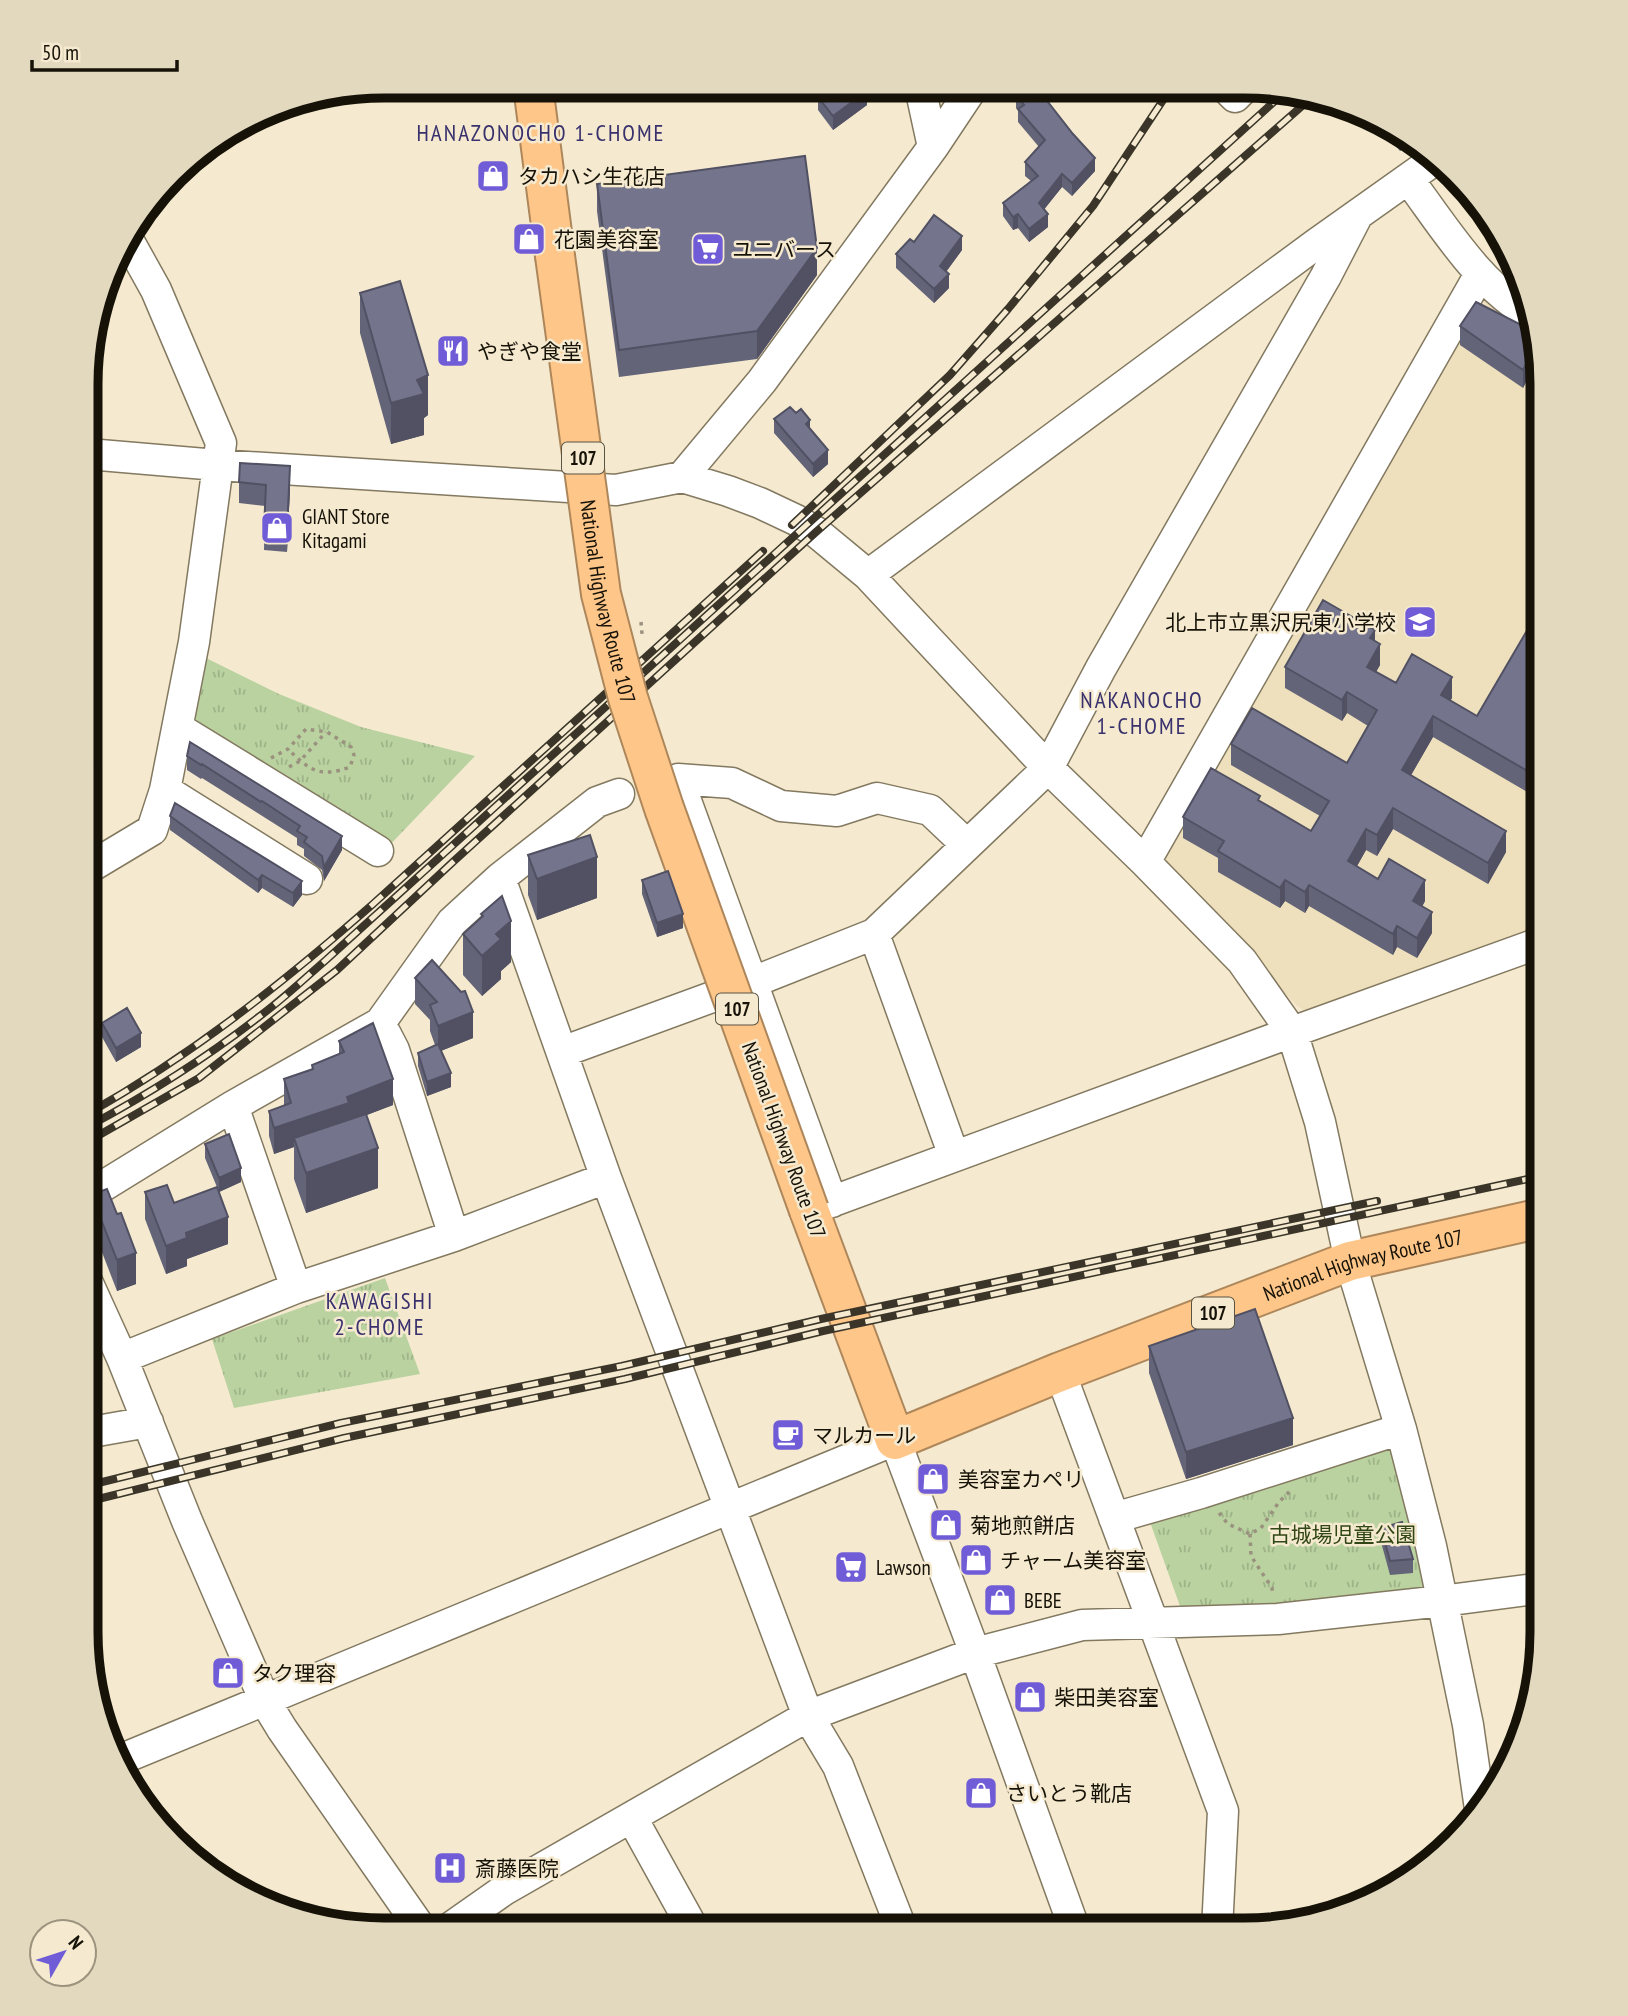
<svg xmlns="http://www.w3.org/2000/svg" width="1628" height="2016" viewBox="0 0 1628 2016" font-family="'PT Sans Narrow','Noto Sans JP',sans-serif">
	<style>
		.built { fill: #eee0bd }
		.park { fill: url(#park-tufts) }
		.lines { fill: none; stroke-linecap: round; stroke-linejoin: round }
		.minor-casing { stroke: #837960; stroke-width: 33 }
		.highway-casing { stroke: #ad875b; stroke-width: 42 }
		.path { stroke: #9a927e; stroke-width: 3.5; stroke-dasharray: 3.5 5; stroke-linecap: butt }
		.minor { stroke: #fff; stroke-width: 30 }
		.highway { stroke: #fec688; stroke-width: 38 }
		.rail-casing { stroke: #3a3528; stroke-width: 8 }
		.rail { stroke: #f5eacf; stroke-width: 5; stroke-dasharray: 16; stroke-linecap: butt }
		.highway-bridge-casing { stroke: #ad875b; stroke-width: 42; stroke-linecap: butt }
		.path-bridge { stroke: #9a927e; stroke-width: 3.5; stroke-dasharray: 3.5 5; stroke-linecap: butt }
		.highway-bridge { stroke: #fec688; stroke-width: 38 }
		.wall { fill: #646479 }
		.shaded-wall { fill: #515163 }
		.building { fill: #74748d; stroke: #515163; stroke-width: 2 }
		.labels { text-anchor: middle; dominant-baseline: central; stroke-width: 5; stroke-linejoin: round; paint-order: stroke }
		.shield { fill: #f5eacf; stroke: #595344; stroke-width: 2 }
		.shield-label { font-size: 19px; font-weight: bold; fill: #161208 }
		.poi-label { font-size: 21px; fill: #161208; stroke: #f5eacf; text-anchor: start }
		.street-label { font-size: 21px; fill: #161208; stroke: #f5eacf }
		.park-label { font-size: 21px; fill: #314615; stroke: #f5eacf }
		.neighbourhood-label { font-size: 23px; letter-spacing: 2px; fill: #39316d; stroke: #f5eacf }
		.rim { fill: none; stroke: #161208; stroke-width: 9 }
	</style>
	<defs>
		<pattern id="park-tufts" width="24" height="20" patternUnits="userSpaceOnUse" patternTransform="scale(1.75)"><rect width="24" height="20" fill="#b9d2a0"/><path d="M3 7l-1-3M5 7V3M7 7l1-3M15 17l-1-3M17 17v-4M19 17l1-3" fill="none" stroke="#9eb388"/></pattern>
	</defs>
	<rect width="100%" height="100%" fill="#f5eacf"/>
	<path class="built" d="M1485 300 1535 328 1542 384V929L1309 1013 1297 1006 1160 859 1458 343 1476 320Z"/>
	<path class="park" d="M204 657 279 694 361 727 475 756 385 850 188 725Z
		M385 1278 420 1374 234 1408 212 1339Z
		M1391 1446 1433 1595 1185 1620 1150 1522Z"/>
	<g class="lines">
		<defs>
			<path id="minor" d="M920 87 933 147
				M1226 88 1235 97 1244 88
				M1409 180C1444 227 1480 287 1533 316
				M88 454 217 465 616 490 682 477 728 491 760 503 796 520 816 532 868 575 1048 768 1145 862 1242 961 1292 1032 1320 1122 1350 1261 1401 1429 1431 1546 1468 1725 1480 1809
				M682 477 762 381 933 147 973 87
				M868 575 1316 244 1433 161
				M178 728 378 851
				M165 790 307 879
				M1145 862 1480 274
				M87 869 152 830 165 790 194 642 221 443 156 290 126 236
				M500 878 597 802 619 794
				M874 934 954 1156
				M380 1023 394 1050 454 1236
				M562 1052 753 982 874 934 1048 768 1101 668 1326 276 1357 216
				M233 1106 296 1288
				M87 1196 233 1106 380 1023 452 922 500 878 606 1178 808 1716 838 1766 902 1930
				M832 1202 678 779 732 783 781 806 837 811 877 798 930 810 967 845
				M809 1210 1292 1032 1542 942
				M86 1279 122 1358 187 1521 265 1701 282 1729 422 1930
				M122 1358 296 1288 454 1236 606 1178
				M1060 1372 1223 1811 1217 1930
				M86 1433 148 1422
				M1114 1518 1201 1493 1401 1429
				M117 1761 895 1440 975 1653 1075 1930
				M632 1818 694 1930
				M447 1930 504 1890 808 1716 975 1653 1082 1625 1278 1619 1442 1601 1542 1588"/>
			<g id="highway">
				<path d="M533 86 555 256"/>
				<path id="s1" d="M809 1210 895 1440 1060 1372 1350 1261 1542 1218"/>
			</g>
		</defs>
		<use href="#minor" class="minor-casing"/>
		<use href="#highway" class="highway-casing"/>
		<path class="path" d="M271 758 288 749 306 729 327 732 351 747 354 755 350 767C320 778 310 771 288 749
			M289 767 300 761 326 732
			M1219 1513 1228 1524 1250 1534 1261 1528 1279 1502 1290 1491
			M1250 1534 1251 1556 1272 1588 1273 1595"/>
		<use href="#minor" class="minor"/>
		<use href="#highway" class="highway"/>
		<defs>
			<path id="rail" d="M792 525 950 375 1008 309 1093 206 1171 88
				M87 1114C192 1055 283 983 373 904L763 551
				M87 1127C147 1095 206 1058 260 1016 283 999 304 979 326 960L1287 90
				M87 1142 199 1078 337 970 455 860 816 532 1310 99
				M86 1486 341 1423 622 1366 821 1319 1377 1201
				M86 1502 344 1438 625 1379 823 1331 1542 1176"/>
		</defs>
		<use href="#rail" class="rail-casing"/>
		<use href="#rail" class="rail"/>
		<defs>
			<g id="highway-bridge">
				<path id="s2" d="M555 256 601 594 628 698 664 808 809 1210"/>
			</g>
		</defs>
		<use href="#highway-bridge" class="highway-bridge-casing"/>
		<path class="path-bridge" d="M641 622 642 634"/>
		<use href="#highway-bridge" class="highway-bridge"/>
	</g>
	<path class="wall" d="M1016 94 1095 171 1072 196 1062 187 1044 209 1048 227 1029 242 1018 228 1013 230 1003 216V203L1031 181 1025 176V162L1039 147 1018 122V111L1016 108Z
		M818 97 867 105 833 130 818 110Z
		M1376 123 1410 136 1400 151Z
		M597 184 817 275 757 359 619 377 597 211Z
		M962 250 946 272 949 288 934 303 896 268V254Z
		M360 293 428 415 424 418V435L391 444 360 333Z
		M1460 326 1535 332 1542 390 1526 382 1523 388 1460 345Z
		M774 419 810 430 828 464 813 477 774 433Z
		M239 482 290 487 287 552 264 550 265 506 239 503Z
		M1542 627 1536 797 1433 737 1411 775 1506 852 1488 884 1393 829 1377 856 1366 850 1357 866 1378 879 1425 901 1422 907 1432 933 1417 958 1397 947 1393 955 1309 906 1305 913 1285 901 1280 908 1218 872V858L1183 838V817L1260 801 1311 831 1320 816 1231 765V744L1347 763 1368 726 1347 713 1342 721 1285 688V667L1375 641 1380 665 1376 672 1396 683 1452 698 1450 700 1477 716Z
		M190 742 342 850 324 881 322 870 304 856V849L297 845V838L202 778 201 779 187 770V756Z
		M170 816 302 895 293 907 262 888 258 893 170 830Z
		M528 855 597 898 537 920 528 895Z
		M642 880 683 928 657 937 642 894Z
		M481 914 511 962 501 971V979L482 996 463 975V934L481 918Z
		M415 978 473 1038 441 1051 451 1087 427 1096 418 1066V1053L435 1045 430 1031V1020L415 1004Z
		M102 1023 141 1047 116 1062 102 1037Z
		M339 1041 393 1105 366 1115 378 1188 306 1213 294 1179V1147L274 1154 269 1136V1111L284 1106V1079L312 1070V1065L339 1054Z
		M205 1144 241 1182 219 1192 205 1158Z
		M107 1189 136 1284 117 1291 100 1247 96 1249 87 1227V1196Z
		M145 1192 174 1203 228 1244 187 1259V1266L166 1274 145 1219Z
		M1149 1346 1293 1445 1186 1479 1149 1373Z
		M1381 1528 1413 1559V1573L1390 1575 1381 1542Z"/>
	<path class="shaded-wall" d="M867 91V105L833 130V116Z
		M1404 134 1410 136 1413 140 1400 151V137Z
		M1095 158V171L1072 196V183Z
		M1062 174V187L1039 216V203Z
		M1018 214V228L1013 230V217Z
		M1048 214V227L1029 242V229Z
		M962 236V250L940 280V266Z
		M817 248V275L757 359V331Z
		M949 274V288L934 303V289Z
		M1526 364V382L1523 388V370Z
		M428 375V415L424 418V435L391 444V403L417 380Z
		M810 420V434L806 424Z
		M828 450V464L813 477V464Z
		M290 466V487L287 552V531Z
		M1375 630V651L1370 638Z
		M1380 644V665L1367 687V667Z
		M1452 677V698L1441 716V695Z
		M1347 692V713L1342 721V700Z
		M1433 716V737L1402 791V770Z
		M1542 766V787L1536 797V776Z
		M1393 808V829L1377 856V835Z
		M1366 829V850L1348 882V861Z
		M1506 831V852L1488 884V863Z
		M342 836V850L324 881V867Z
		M597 857V898L537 920V879Z
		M262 875V888L258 893V880Z
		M1285 880V901L1280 908V888Z
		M1425 880V901L1413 922V901Z
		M302 881V895L293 907V893Z
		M1309 885V906L1305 913V892Z
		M1432 912V933L1417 958V938Z
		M683 914V928L657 937V923Z
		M511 921V962L501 971V979L482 996V956L496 934Z
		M1397 926V947L1393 955V934Z
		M473 1012V1038L438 1052V1026Z
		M141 1033V1047L116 1062V1048Z
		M451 1073V1087L427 1096V1082Z
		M393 1079V1105L349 1122 294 1138V1147L274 1154V1128L347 1097Z
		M378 1148V1188L306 1213V1173Z
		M241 1168V1182L219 1192V1178Z
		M100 1217V1247L96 1249V1219Z
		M228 1217V1244L187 1259V1266L166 1274V1246L186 1233Z
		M136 1253V1284L117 1291V1260Z
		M1293 1418V1445L1186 1479V1452Z"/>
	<path class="building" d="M832 87H864L867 91 833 116 818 97Z
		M1024 88H1037L1073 134 1095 158 1072 183 1062 174 1039 203 1048 214 1029 229 1018 214 1013 217 1003 203 1038 176 1025 162 1045 140 1018 109 1024 105 1016 94Z
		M1394 130 1404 134 1400 137Z
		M805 156 817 248 757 331 619 350 597 184Z
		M934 215 962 236 940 266 949 274 934 289 896 254 910 239 914 242Z
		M400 281 428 375 417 380 424 394 391 403 360 293Z
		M1476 302 1535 332 1541 371 1526 364 1523 370 1460 326Z
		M790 407 796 413 801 409 810 420 806 424 828 450 813 464 774 419Z
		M240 463 290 466 287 531 264 529 266 485 239 482Z
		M1323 600 1375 630 1370 638 1380 644 1367 667 1396 683 1412 654 1452 677 1441 695 1477 716 1532 622 1542 627V766L1536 776 1433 716 1402 770 1506 831 1488 863 1393 808 1377 835 1366 829 1348 861 1378 879 1389 859 1425 880 1413 901 1432 912 1417 938 1397 926 1393 934 1309 885 1305 892 1285 880 1280 888 1218 851 1224 841 1183 817 1211 768 1260 796 1258 800 1311 831 1329 801 1231 744 1252 708 1347 763 1377 710 1347 692 1342 700 1285 667Z
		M190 742 342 836 324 867 322 856 304 842 307 837 297 831 300 826 262 801 261 802 202 764 201 765 187 756Z
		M175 803 302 881 293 893 262 875 258 880 170 816Z
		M590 835 597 857 537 879 528 855Z
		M668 871 683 914 657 923 642 880Z
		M502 896 511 921 496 934 501 939 482 956 463 934 483 916 481 914Z
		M432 960 461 992 465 991 473 1012 438 1026 430 1005 437 1002 415 978Z
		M127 1008 141 1033 116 1048 102 1023Z
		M373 1023 393 1079 347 1097 349 1103 274 1128 269 1111 291 1103 284 1079 313 1069 312 1065 344 1052 339 1041Z
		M438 1044 451 1073 427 1082 418 1053Z
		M366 1114 378 1148 306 1173 294 1138Z
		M229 1134 241 1168 219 1178 205 1144Z
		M167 1185 174 1203 217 1187 228 1217 186 1233 187 1238 166 1246 145 1192Z
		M107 1189 117 1214 121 1213 136 1253 117 1260 100 1217 96 1219 87 1196Z
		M1255 1309 1293 1418 1186 1452 1149 1346Z
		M1402 1522 1413 1559 1390 1561 1381 1528Z"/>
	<defs>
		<symbol id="shop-square" viewBox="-11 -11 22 22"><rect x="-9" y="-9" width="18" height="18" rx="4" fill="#705cd6" stroke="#f5eacf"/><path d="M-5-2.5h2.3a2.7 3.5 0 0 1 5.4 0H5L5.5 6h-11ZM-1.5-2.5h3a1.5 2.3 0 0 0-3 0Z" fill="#fff"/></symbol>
		<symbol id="supermarket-square" viewBox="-11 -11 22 22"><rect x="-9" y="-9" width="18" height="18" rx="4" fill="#705cd6" stroke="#f5eacf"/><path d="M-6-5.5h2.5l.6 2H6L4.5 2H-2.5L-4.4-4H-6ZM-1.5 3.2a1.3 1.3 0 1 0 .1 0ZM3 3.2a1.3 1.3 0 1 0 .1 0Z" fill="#fff"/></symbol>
		<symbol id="restaurant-square" viewBox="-11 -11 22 22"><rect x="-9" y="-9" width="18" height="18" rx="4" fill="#705cd6" stroke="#f5eacf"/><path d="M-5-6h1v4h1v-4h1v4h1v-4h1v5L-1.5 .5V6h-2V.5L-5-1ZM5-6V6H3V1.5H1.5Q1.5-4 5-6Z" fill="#fff"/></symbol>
		<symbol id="school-square" viewBox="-11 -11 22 22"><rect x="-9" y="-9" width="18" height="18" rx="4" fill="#705cd6" stroke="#f5eacf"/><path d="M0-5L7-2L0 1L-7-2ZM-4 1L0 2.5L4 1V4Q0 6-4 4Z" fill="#fff"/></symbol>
		<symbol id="cafe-square" viewBox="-11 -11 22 22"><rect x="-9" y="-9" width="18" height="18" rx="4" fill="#705cd6" stroke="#f5eacf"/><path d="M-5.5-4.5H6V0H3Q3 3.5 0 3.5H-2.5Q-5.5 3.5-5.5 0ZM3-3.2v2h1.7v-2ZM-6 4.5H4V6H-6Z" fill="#fff"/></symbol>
		<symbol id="hospital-square" viewBox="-11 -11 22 22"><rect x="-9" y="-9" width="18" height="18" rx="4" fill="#705cd6" stroke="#f5eacf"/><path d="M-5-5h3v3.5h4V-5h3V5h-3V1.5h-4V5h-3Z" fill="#fff"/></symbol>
	</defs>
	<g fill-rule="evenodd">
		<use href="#shop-square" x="474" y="157" width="38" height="38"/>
		<use href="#shop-square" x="510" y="220" width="38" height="38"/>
		<use href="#supermarket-square" x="689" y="230" width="38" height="38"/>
		<use href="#restaurant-square" x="434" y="332" width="38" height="38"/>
		<use href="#shop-square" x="258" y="509" width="38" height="38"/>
		<use href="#school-square" x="1401" y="603" width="38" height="38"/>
		<use href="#cafe-square" x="769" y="1416" width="38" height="38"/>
		<use href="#shop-square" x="914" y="1460" width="38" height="38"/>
		<use href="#shop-square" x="927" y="1506" width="38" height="38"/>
		<use href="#shop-square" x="957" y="1541" width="38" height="38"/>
		<use href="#supermarket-square" x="832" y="1548" width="38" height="38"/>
		<use href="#shop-square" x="981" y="1581" width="38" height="38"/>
		<use href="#shop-square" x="209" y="1654" width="38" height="38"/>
		<use href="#shop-square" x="1011" y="1678" width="38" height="38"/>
		<use href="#shop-square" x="962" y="1774" width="38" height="38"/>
		<use href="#hospital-square" x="431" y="1849" width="38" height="38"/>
	</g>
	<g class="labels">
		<g class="shield">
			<rect x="562" y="442.5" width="42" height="31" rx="5"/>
			<rect x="716" y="993.5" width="42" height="31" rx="5"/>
			<rect x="1192" y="1297.5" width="42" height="31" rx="5"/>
		</g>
		<g class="shield-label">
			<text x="583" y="458">107</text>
			<text x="737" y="1009">107</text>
			<text x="1213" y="1313">107</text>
		</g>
		<g class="poi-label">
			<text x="518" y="176">タカハシ生花店</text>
			<text x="554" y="239">花園美容室</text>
			<text x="732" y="249">ユニバース</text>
			<text x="477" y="351">やぎや食堂</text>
			<text x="302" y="516">GIANT Store<tspan x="302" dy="24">Kitagami</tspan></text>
			<text x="1396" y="622" text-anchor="end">北上市立黒沢尻東小学校</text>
			<text x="812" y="1435">マルカール</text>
			<text x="958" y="1479">美容室カペリ</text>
			<text x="970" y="1525">菊地煎餅店</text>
			<text x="1000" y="1560">チャーム美容室</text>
			<text x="876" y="1567">Lawson</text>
			<text x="1024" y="1600">BEBE</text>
			<text x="252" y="1673">タク理容</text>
			<text x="1054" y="1697">柴田美容室</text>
			<text x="1006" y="1793">さいとう靴店</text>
			<text x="475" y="1868">斎藤医院</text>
		</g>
		<g class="street-label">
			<text stroke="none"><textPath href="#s2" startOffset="350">National Highway Route 107</textPath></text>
			<text transform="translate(784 1140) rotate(70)">National Highway Route 107</text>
			<text stroke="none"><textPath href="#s1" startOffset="746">National Highway Route 107</textPath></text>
		</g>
		<g class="park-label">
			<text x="1343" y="1534">古城場児童公園</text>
		</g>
		<g class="neighbourhood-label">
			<text x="541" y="132">HANAZONOCHO 1-CHOME</text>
			<text x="1142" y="699">NAKANOCHO<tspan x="1142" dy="26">1-CHOME</tspan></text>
			<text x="380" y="1300">KAWAGISHI<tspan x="380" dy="26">2-CHOME</tspan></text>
		</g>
	</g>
	<path d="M0 0H1628V2016H0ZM384 98H1244A286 286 0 0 1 1530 384V1632A286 286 0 0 1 1244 1918H384A286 286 0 0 1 98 1632V384A286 286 0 0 1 384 98Z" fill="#e3d9bf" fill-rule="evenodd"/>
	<path class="rim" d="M384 98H1244A286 286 0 0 1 1530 384V1632A286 286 0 0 1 1244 1918H384A286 286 0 0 1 98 1632V384A286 286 0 0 1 384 98Z"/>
	<g transform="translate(63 1953) rotate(51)"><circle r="33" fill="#f5eacf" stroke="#9c947f" stroke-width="2"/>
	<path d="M0-5L12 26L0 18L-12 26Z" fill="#705cd6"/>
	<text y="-10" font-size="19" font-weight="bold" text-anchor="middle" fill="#161208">N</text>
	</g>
	<path d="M32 60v10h145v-10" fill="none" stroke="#161208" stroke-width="3.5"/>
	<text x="42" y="60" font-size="21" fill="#161208" stroke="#f5eacf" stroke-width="5" paint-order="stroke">50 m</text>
</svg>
